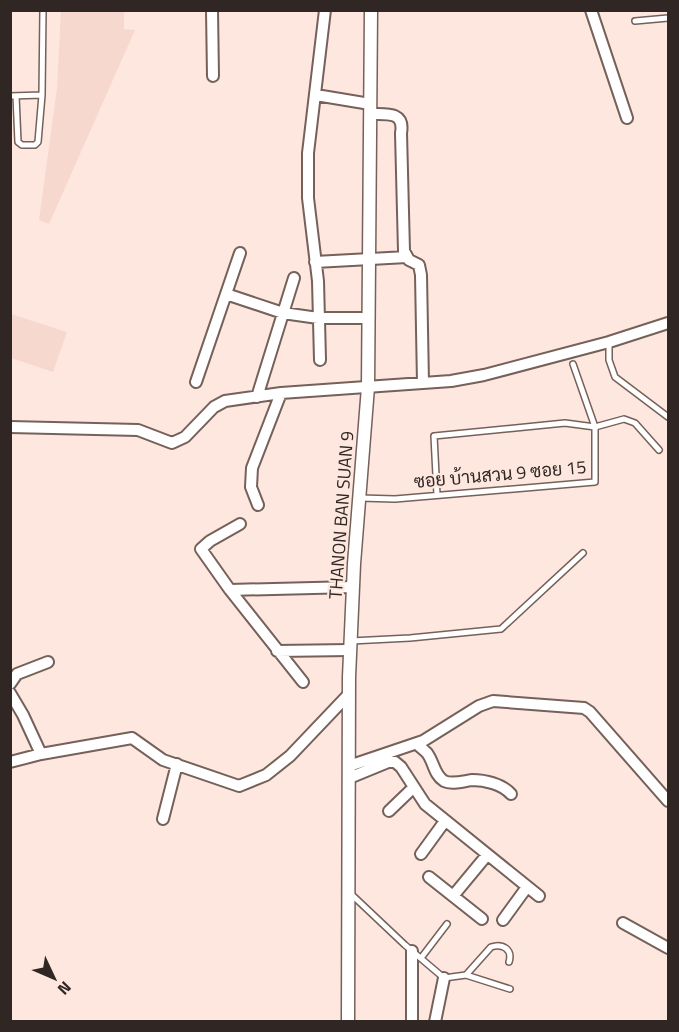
<svg xmlns="http://www.w3.org/2000/svg" width="679" height="1032" viewBox="0 0 679 1032" font-family="'Titillium Web',Sarabun,sans-serif">
	<style>
		.built { fill: #f7d8ce }
		.lines { fill: none; stroke-linecap: round; stroke-linejoin: round }
		.service-casing { stroke: #75615a; stroke-width: 8 }
		.minor-casing { stroke: #75615a; stroke-width: 14 }
		.tertiary-casing { stroke: #75615a; stroke-width: 15 }
		.service { stroke: #fff; stroke-width: 5 }
		.minor { stroke: #fff; stroke-width: 10 }
		.tertiary { stroke: #fff; stroke-width: 12 }
		.labels { text-anchor: middle; dominant-baseline: central; stroke-width: 4.5; stroke-linejoin: round; paint-order: stroke }
		.street-label { font-size: 18px; fill: #302724; stroke: #fde7de }
	</style>
	<rect width="100%" height="100%" fill="#fde7de"/>
	<path class="built" d="M61 11H124V29L135 30 49 224 39 220 57 88Z
		M11 314 67 332 53 372 11 358Z"/>
	<g class="lines">
		<defs>
			<path id="service" d="M635 21 668 18
				M10 96 42 95 43 10
				M16 96 18 142 22 145H35L38 142 42 95
				M609 342V360L615 377 668 417
				M437 495 434 436 565 423 595 427 624 419 635 423 659 450
				M360 498 395 499 595 482V427L573 364
				M351 641 410 638 501 629 583 553
				M351 894 405 945 444 978 466 975 510 989
				M421 958 447 924
				M466 975 491 947C502 943 513 949 509 962"/>
			<path id="minor" d="M212 10 213 76
				M591 10 627 118
				M316 95 370 104
				M370 114C386 114 405 111 401 133L404 251 409 260 419 265 421 275 423 383
				M315 262 407 257
				M226 294 283 313 318 318H368
				M320 360 318 281 308 198V153L325 10
				M196 382 240 253
				M257 397 294 278
				M10 427 138 430 172 443 185 437 214 407 225 401 281 393 451 381 484 375 609 342 668 323
				M258 505 251 487 252 468 281 393
				M230 590 201 549 210 541 240 524
				M277 651 350 650
				M303 682 230 590 353 587
				M10 684 17 674 48 662
				M10 693 23 715 41 754
				M417 744C420 747 424 750 427 753 434 762 434 775 444 781 452 785 464 781 472 780 485 780 502 784 511 794
				M10 762 41 754 132 738 163 760 239 786 266 775 290 756 349 694
				M349 766 423 741 479 706 493 701 584 708 590 712 668 801
				M349 778 388 762H395L401 767 425 804 539 896
				M389 811 414 787
				M163 819 177 764
				M421 854 445 821
				M429 877 482 919
				M453 896 487 855
				M503 920 527 887
				M623 923 668 948
				M412 951V1022
				M435 1022 444 978"/>
			<path id="tertiary" d="M348 1022 349 677 354 564 368 387 371 10"/>
		</defs>
		<use href="#service" class="service-casing"/>
		<use href="#minor" class="minor-casing"/>
		<use href="#tertiary" class="tertiary-casing"/>
		<use href="#service" class="service"/>
		<use href="#minor" class="minor"/>
		<use href="#tertiary" class="tertiary"/>
	</g>
	<g class="labels">
		<g class="street-label">
			<text transform="translate(500 474) rotate(-5)">ซอย บ้านสวน 9 ซอย 15</text>
			<text transform="translate(341 515) rotate(-86)">THANON BAN SUAN 9</text>
		</g>
	</g>
	<rect width="679" height="1032" fill="none" stroke="#302724" stroke-width="24"/>
	<g transform="translate(54 978) rotate(134)" stroke="#fde7de" stroke-width="4.5" paint-order="stroke">
	<path d="M0-4.5L10 22L0 15L-10 22Z" fill="#302724"/>
	<text y="-9" font-size="16" font-weight="bold" text-anchor="middle" fill="#302724">N</text>
	</g>
</svg>
